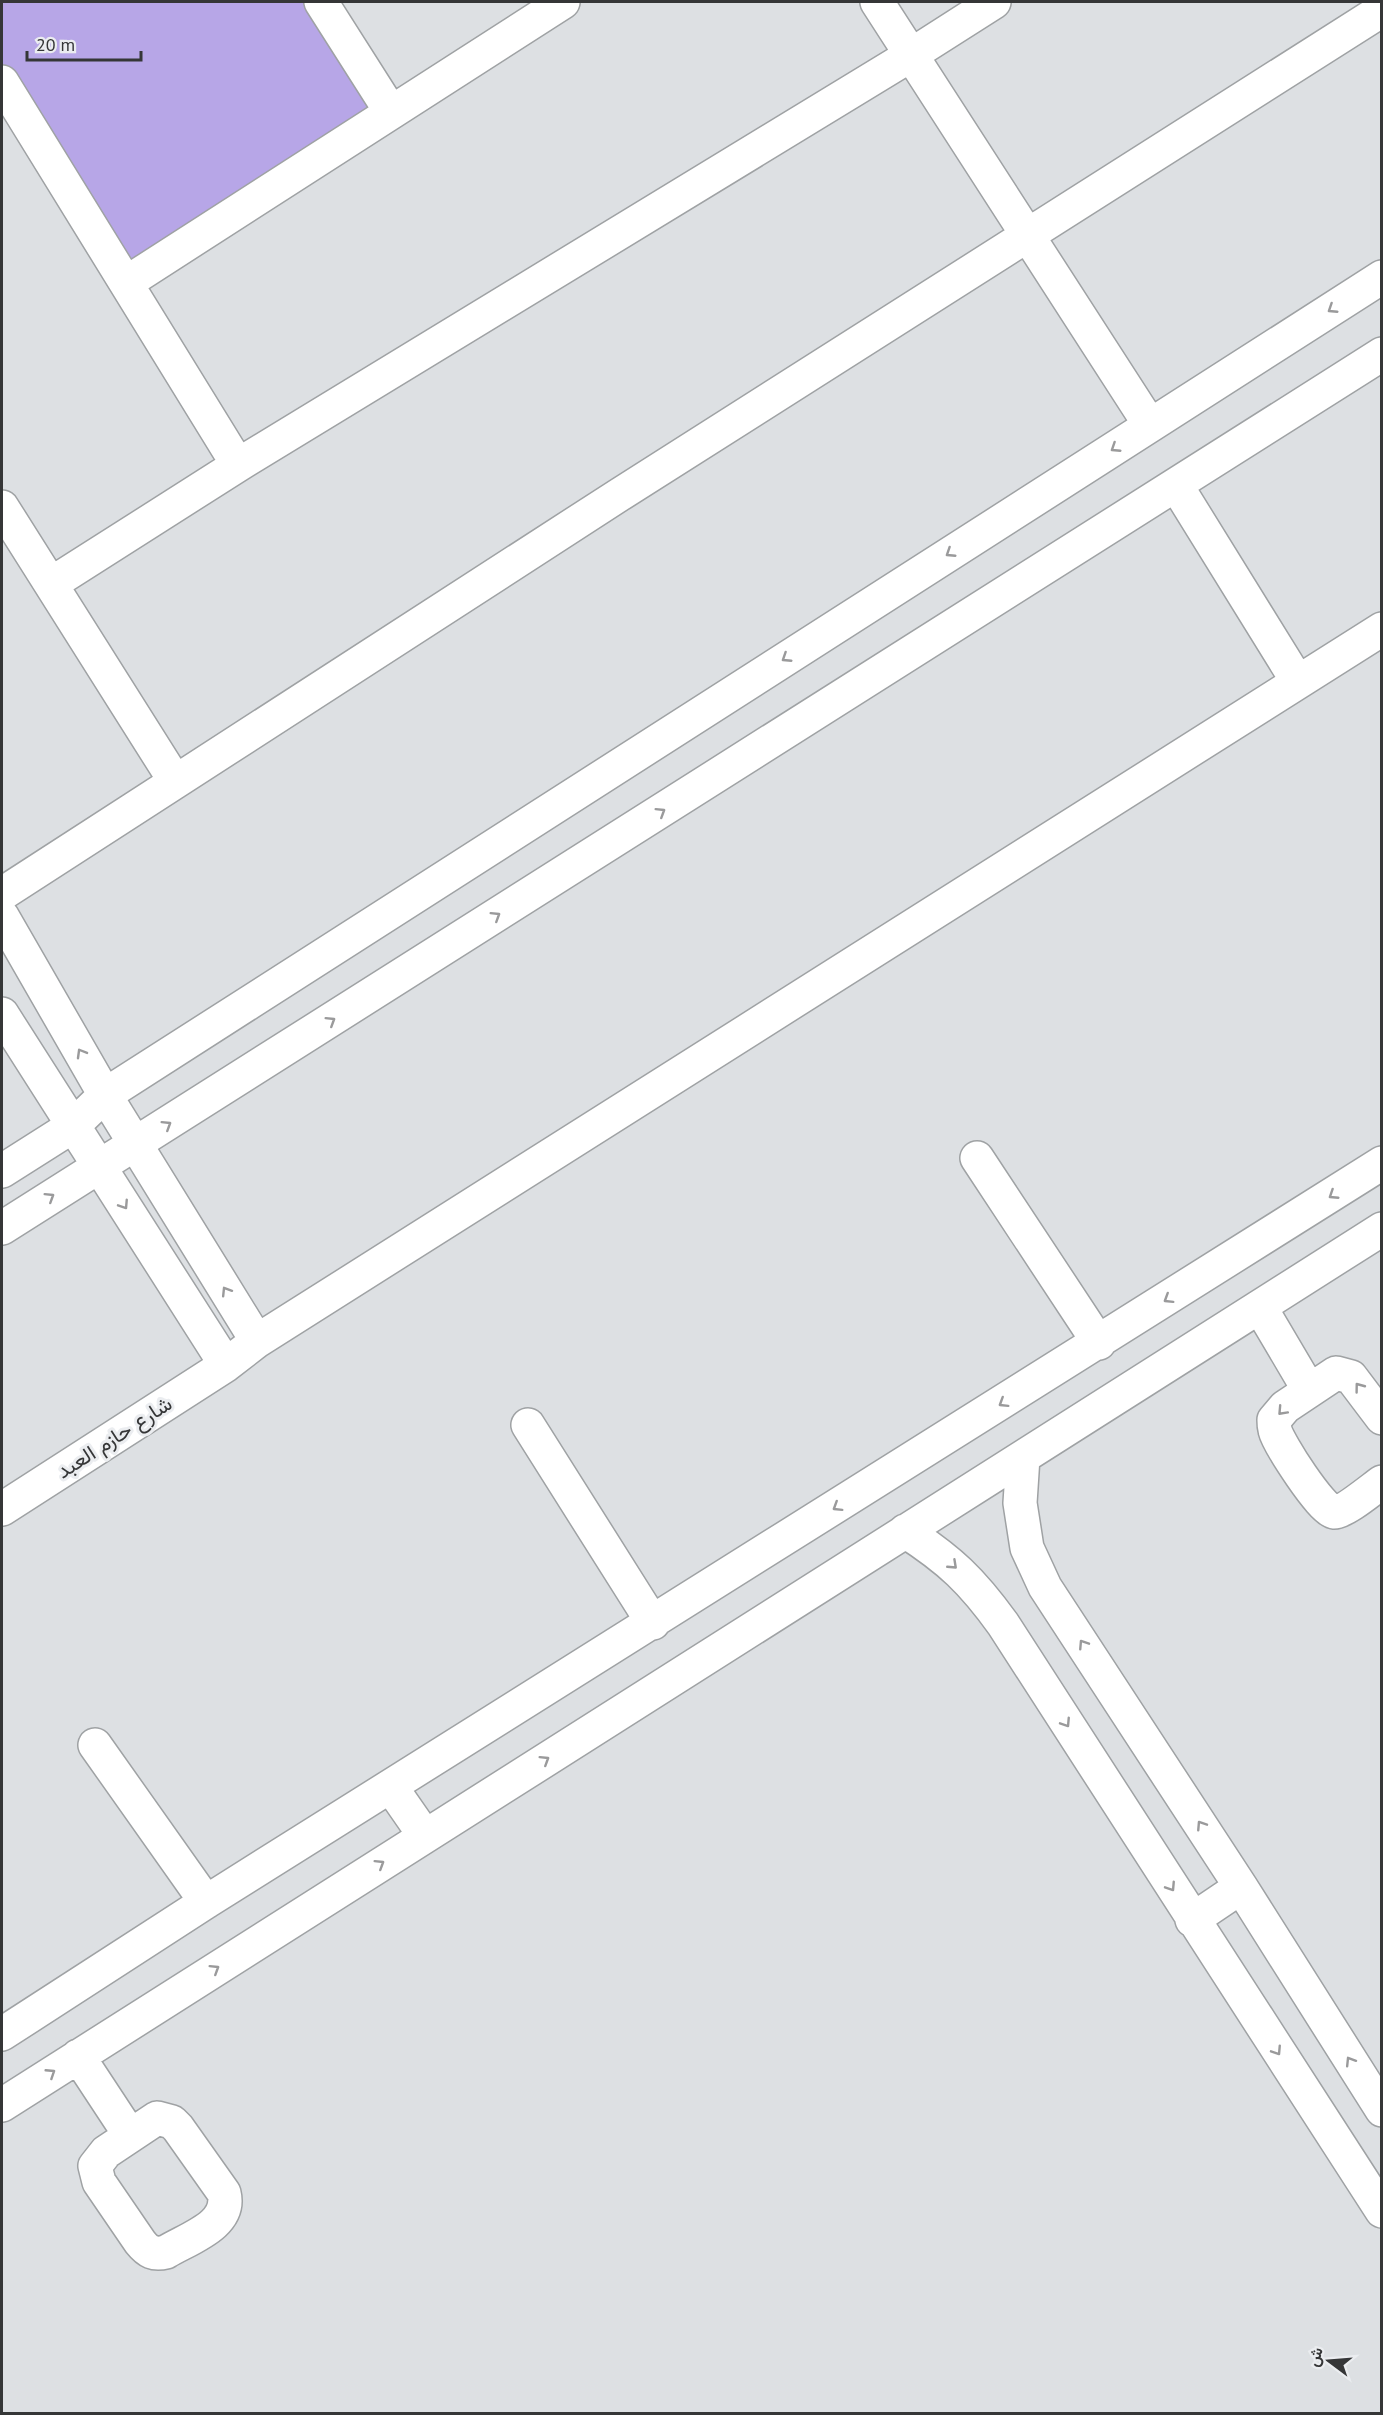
<svg xmlns="http://www.w3.org/2000/svg" width="1383" height="2415" viewBox="0 0 1383 2415" font-family="'PT Sans',Vazirmatn,sans-serif">
	<style>
		.green { fill: #b7a6e7 }
		.lines { fill: none; stroke-linecap: round; stroke-linejoin: round }
		.minor-casing { stroke: #9fa2a4; stroke-width: 36 }
		.minor { stroke: #fff; stroke-width: 33 }
		.oneway { stroke: #9a9a9b }
		.labels { text-anchor: middle; dominant-baseline: central; stroke-width: 6; stroke-linejoin: round; paint-order: stroke }
		.street-label { font-size: 21px; fill: #353637; stroke: #ebedf0 }
	</style>
	<rect width="100%" height="100%" fill="#dde0e3"/>
	<path class="green" d="M2 2H321L391 112 126 283 2 82Z"/>
	<g class="lines">
		<defs>
			<path id="minor" d="M321 2 391 112
				M877 2 1150 425
				M2 82 238 465
				M126 283 563 2
				M1176 485 1298 682
				M2 507 175 781
				M51 584 238 465 911 55 994 2
				M2 894 619 495 1382 10
				M2 916 105 1095 257 1341
				M2 1014 226 1365
				M977 1158 1099 1343
				M2 1171 73 1126 105 1095 1382 277
				M2 1228 1382 354
				M1260 1307 1309 1390
				M1382 1418 1351 1377 1336 1373 1285 1407 1274 1420C1274 1421 1274 1429 1275 1430 1278 1443 1322 1511 1334 1512 1345 1512 1372 1489 1382 1482
				M528 1425 653 1623
				M1023 1457 1020 1503 1027 1548 1045 1587 1241 1887 1382 2110
				M2 1509 226 1365 257 1341 1382 629
				M905 1531C950 1560 972 1581 1003 1624L1382 2211
				M95 1745 206 1902
				M391 1787 425 1836
				M1192 1920 1241 1887
				M2 2034 206 1902 1382 1163
				M78 2056 130 2135
				M2 2105 1382 1229
				M157 2118 172 2122 178 2128 224 2193C232 2225 189 2238 166 2252 154 2255 148 2252 140 2242L99 2182 95 2166 106 2152Z"/>
		</defs>
		<use href="#minor" class="minor-casing"/>
		<use href="#minor" class="minor"/>
	</g>
	<defs><path id="oneway-chevron" d="M-2-3.5L2.5 0L-2 3.5" fill="none" stroke-width="1.6" stroke-linecap="round" stroke-linejoin="round" transform="scale(1.5)"/></defs>
	<g class="oneway">
		<use href="#oneway-chevron" transform="translate(1332 309) rotate(147)"/>
		<use href="#oneway-chevron" transform="translate(1115 448) rotate(147)"/>
		<use href="#oneway-chevron" transform="translate(950 553) rotate(147)"/>
		<use href="#oneway-chevron" transform="translate(786 658) rotate(147)"/>
		<use href="#oneway-chevron" transform="translate(661 812) rotate(-32)"/>
		<use href="#oneway-chevron" transform="translate(496 916) rotate(-32)"/>
		<use href="#oneway-chevron" transform="translate(331 1021) rotate(-32)"/>
		<use href="#oneway-chevron" transform="translate(81 1053) rotate(-120)"/>
		<use href="#oneway-chevron" transform="translate(167 1125) rotate(-32)"/>
		<use href="#oneway-chevron" transform="translate(1333 1195) rotate(147)"/>
		<use href="#oneway-chevron" transform="translate(50 1197) rotate(-32)"/>
		<use href="#oneway-chevron" transform="translate(124 1205) rotate(57)"/>
		<use href="#oneway-chevron" transform="translate(226 1291) rotate(-122)"/>
		<use href="#oneway-chevron" transform="translate(1168 1299) rotate(148)"/>
		<use href="#oneway-chevron" transform="translate(1359 1387) rotate(-127)"/>
		<use href="#oneway-chevron" transform="translate(1003 1403) rotate(148)"/>
		<use href="#oneway-chevron" transform="translate(1282 1411) rotate(133)"/>
		<use href="#oneway-chevron" transform="translate(837 1507) rotate(148)"/>
		<use href="#oneway-chevron" transform="translate(953 1565) rotate(43)"/>
		<use href="#oneway-chevron" transform="translate(1083 1644) rotate(-123)"/>
		<use href="#oneway-chevron" transform="translate(1066 1723) rotate(57)"/>
		<use href="#oneway-chevron" transform="translate(545 1760) rotate(-32)"/>
		<use href="#oneway-chevron" transform="translate(1201 1825) rotate(-123)"/>
		<use href="#oneway-chevron" transform="translate(380 1864) rotate(-32)"/>
		<use href="#oneway-chevron" transform="translate(1171 1887) rotate(57)"/>
		<use href="#oneway-chevron" transform="translate(215 1969) rotate(-32)"/>
		<use href="#oneway-chevron" transform="translate(1277 2051) rotate(57)"/>
		<use href="#oneway-chevron" transform="translate(1350 2061) rotate(-122)"/>
		<use href="#oneway-chevron" transform="translate(51 2073) rotate(-33)"/>
	</g>
	<g class="labels">
		<g class="street-label">
			<text transform="translate(114 1437) rotate(-33)">شارع حازم العبد</text>
		</g>
	</g>
	<rect width="1383" height="2415" fill="none" stroke="#353637" stroke-width="6"/>
	<g transform="translate(1329 2361) rotate(286)" stroke="#ebedf0" stroke-width="4.5" paint-order="stroke">
	<path d="M0-4.5L10 22L0 15L-10 22Z" fill="#353637"/>
	<text y="-9" font-size="16" font-weight="bold" text-anchor="middle" fill="#353637">ش</text>
	</g>
	<path d="M27 51v9h114v-9" fill="none" stroke="#353637" stroke-width="3"/>
	<text x="36" y="51" font-size="18" fill="#353637" stroke="#ebedf0" stroke-width="4.5" paint-order="stroke">20 m</text>
</svg>
